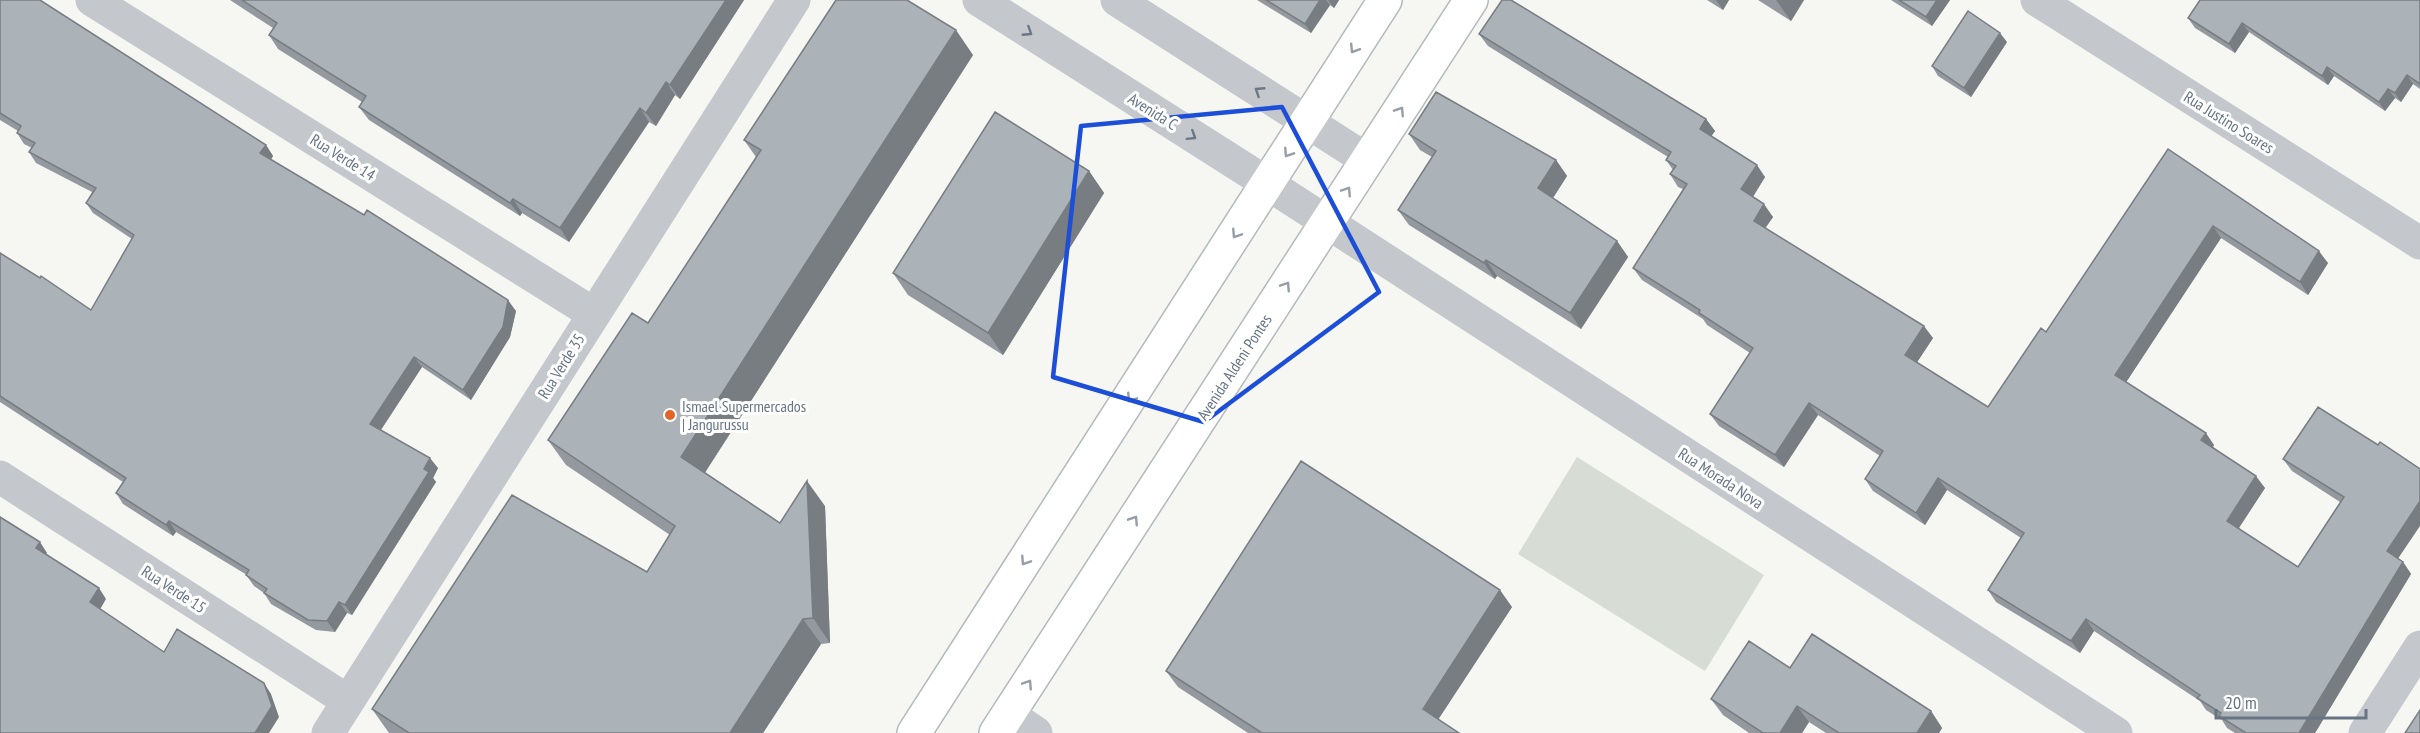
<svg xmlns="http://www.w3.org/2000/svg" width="2420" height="733" viewBox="0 0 2420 733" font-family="'PT Sans Narrow',sans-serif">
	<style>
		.green { fill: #d7ddd4 }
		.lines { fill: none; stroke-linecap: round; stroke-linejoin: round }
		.secondary-casing { stroke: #b4b9be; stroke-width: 36 }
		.minor { stroke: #c4c7cb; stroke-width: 33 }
		.secondary { stroke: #fff; stroke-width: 33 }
		.wall { fill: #93999e }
		.shaded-wall { fill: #787d81 }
		.building { fill: #abb2b8; stroke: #787d81; stroke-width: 1.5 }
		.oneway { stroke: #6b7888 }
		.oneway2 { stroke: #949ea9 }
		.marked { fill: none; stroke: #1d4ed8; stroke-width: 4.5; stroke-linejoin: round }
		.poi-dot { fill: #e16429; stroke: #fff; stroke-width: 2 }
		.labels { text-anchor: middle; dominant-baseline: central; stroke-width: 6; stroke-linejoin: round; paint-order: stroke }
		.street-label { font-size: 16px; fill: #667484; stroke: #fff }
		.poi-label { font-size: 16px; fill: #667484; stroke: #fff; text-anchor: start }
	</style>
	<rect width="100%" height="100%" fill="#f6f6f3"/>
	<path class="green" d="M1577 457 1764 575 1705 671 1518 554Z"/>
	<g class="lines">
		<defs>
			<path id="secondary" d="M914 733 1385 0
				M996 733 1471 0"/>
		</defs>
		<use href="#secondary" class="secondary-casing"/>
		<path class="minor" d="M92 0 594 314
			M979 0 1248 171 2116 733
			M1117 0 1367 160
			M2037 0 2420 243
			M0 477 348 701
			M1008 714 1036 733
			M328 733 794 0
			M2365 733 2420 647"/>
		<use href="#secondary" class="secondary"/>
	</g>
	<path class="wall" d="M0 0 266 145 273 156 271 160 516 311 510 337 471 400 422 367 381 430 438 468 433 478 436 482 352 615 347 613 335 632 316 630 271 604 264 593 254 586 246 575H247L176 532 173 536 123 504 116 493 123 482 0 402V253L91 310 132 239 93 213 86 203 92 192 36 163 29 152 32 148 24 144 17 133 18 131 0 120Z
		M230 0H744L680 99 675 95 656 126 649 122 569 242 522 213 520 216 369 120 359 107 362 102 278 49 269 35 273 28Z
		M1257 0H1339L1334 8 1330 5 1311 33Z
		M1707 0H1729L1723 10Z
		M1758 0H1804L1791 21Z
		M1891 0H1950L1932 26Z
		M2420 0V89L2413 84 2401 102 2395 98 2385 111 2334 76 2328 85 2249 32 2235 53 2195 28 2188 18Z
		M1479 34 1706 119 1715 131 1711 136 1765 177 1753 197 1773 217 1765 228 1933 338 1917 362 1988 407 2046 332 2168 149 2328 263 2308 295 2221 238 2126 382 2214 445 2213 447 2265 488 2238 529 2298 567 2340 502 2292 471 2283 459 2318 407 2398 559 2403 562 2411 574 2315 733H2235L2227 728 2222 720 2206 710 2200 701 2094 631 2080 653 1996 602 1988 590 2021 538 1947 490 1925 525 1873 491 1865 479 1880 456 1818 415 1784 467 1719 426 1710 414 1750 353 1707 325 1703 319 1642 280 1633 268 1683 189 1678 187 1670 174 1673 170 1666 160 1668 157 1488 46Z
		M2007 42 1971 97 1938 76 1932 66Z
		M973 55 705 472 780 523 825 506 830 643 821 644 763 733H389L372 709 647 572 670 535 566 465 548 440 648 323 756 157 744 140Z
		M1409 134 1556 160 1567 176 1553 198 1617 241 1628 257 1581 329 1497 276 1495 279 1409 225 1398 210 1432 157 1420 150Z
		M1089 171 1104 193 1003 355 908 295 893 273Z
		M1512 607 1438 719 1459 733H1248L1178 687 1166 671Z
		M1790 668 1931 711 1942 728 1939 733H1826L1809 722 1802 733H1749L1723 715 1711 699Z"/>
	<path class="shaded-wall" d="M726 0H744L680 99 670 85Z
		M1320 0H1326L1330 5 1311 33 1305 24Z
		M1328 0H1339L1334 8Z
		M1716 0H1729L1723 10Z
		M1776 0H1804L1791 21Z
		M1937 0H1950L1932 26 1926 17Z
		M2242 23 2249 32 2235 53 2229 44Z
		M956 30 973 55 699 482 681 457Z
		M2000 33 2007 42 1971 97 1964 88Z
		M2327 67 2334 76 2328 85 2322 76Z
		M2407 75 2413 84 2401 102 2395 93Z
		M666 82 675 95 656 126 646 113Z
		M2388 89 2395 98 2385 111 2379 102Z
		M640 108 649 122 569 242 560 228Z
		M1706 119 1715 131 1708 141 1700 129Z
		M266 145 273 156 267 164 260 153Z
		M1556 160 1567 176 1549 204 1538 188Z
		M1757 165 1765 177 1750 201 1741 189Z
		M1089 171 1104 193 1003 355 988 333Z
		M513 199 522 213 520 216 510 203Z
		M1764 204 1773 217 1762 233 1754 221Z
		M2213 226 2221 238 2123 387 2115 375Z
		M1617 241 1628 257 1581 329 1570 313Z
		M2319 251 2328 263 2308 295 2300 282Z
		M1486 260 1497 276 1495 279 1484 263Z
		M508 300 516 311 510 337 471 400 463 390Z
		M1924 326 1933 338 1914 367 1905 355Z
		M414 357 422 367 378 434 370 424Z
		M1809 403 1818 415 1784 467 1775 455Z
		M2206 433 2214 445 2210 452 2201 440Z
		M430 458 438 468 433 478 436 482 352 615 345 605Z
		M2256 476 2265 488 2235 534 2227 521Z
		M1938 478 1947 490 1925 525 1916 513Z
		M807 481 825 506 830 643 813 618Z
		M2420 501V526L2395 563 2387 551Z
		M169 521 176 532 173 536 166 525Z
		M40 542 47 553 43 559 36 548Z
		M2403 562 2411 574 2315 733H2299Z
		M99 588 106 599 98 613 90 602Z
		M1500 590 1512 607 1434 726 1423 709Z
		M339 602 347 613 335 632 327 621Z
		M803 619 821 644 763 733H730Z
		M2086 619 2094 631 2080 653 2071 641Z
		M264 683 271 694 279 717 269 733H255Z
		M1797 706 1809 722 1802 733H1780Z
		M1931 711 1942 728 1939 733H1917Z"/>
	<path class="building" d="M0 0H40L266 145 260 153 364 215 367 210 508 300 503 327 463 390 414 357 370 424 430 458 424 469 429 472 345 605 339 602 327 621 308 620 264 593 267 589 246 575 249 570 169 521 166 525 116 493 126 478 0 396V253L40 278 41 276 91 310 134 235 86 203 96 188 29 152 35 143 17 133 21 126 0 113Z
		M242 0H726L670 85 666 82 646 113 640 108 560 228 513 199 510 203 359 107 366 96 269 35 277 23Z
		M836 0H907L956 30 681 457 780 523 807 481 813 618 803 619 730 733H409L372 709 512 495 647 572 675 526 548 440 632 313 648 323 761 150 744 140Z
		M1266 0H1320L1305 24Z
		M1502 0H1511L1706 119 1700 129 1757 165 1741 189 1764 204 1754 221 1924 326 1905 355 1988 407 2041 328 2046 332 2168 149 2319 251 2300 282 2213 226 2115 375 2206 433 2201 440 2256 476 2227 521 2298 567 2344 497 2283 459 2318 407 2378 445 2380 442 2420 469V501L2387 551 2403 562 2299 733H2246L2219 716 2221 713 2197 698 2200 695 2086 619 2071 641 1988 590 2024 533 1938 478 1916 513 1865 479 1883 451 1809 403 1775 455 1710 414 1753 348 1699 313 1700 310 1633 268 1687 184 1670 174 1676 166 1666 160 1671 152 1479 34Z
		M1899 0H1937L1926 17Z
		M2200 0H2420V84L2407 75 2395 93 2388 89 2379 102 2327 67 2322 76 2242 23 2229 44 2188 18Z
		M1968 11 2000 33 1964 88 1932 66Z
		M1436 92 1556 160 1538 188 1617 241 1570 313 1486 260 1484 263 1398 210 1436 151 1409 134Z
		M995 112 1089 171 988 333 893 273Z
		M1301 461 1500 590 1423 709 1459 733H1262L1166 671Z
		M0 517 40 542 36 548 99 588 90 602 164 652 177 629 264 683 272 706 255 733H0Z
		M1812 634 1931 711 1917 733H1839L1797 706 1780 733H1763L1711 699 1749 641 1790 668Z
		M2420 710V733H2405Z"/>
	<defs><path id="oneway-chevron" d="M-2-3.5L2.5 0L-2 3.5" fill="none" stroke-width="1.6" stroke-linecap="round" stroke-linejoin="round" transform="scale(1.5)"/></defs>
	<g class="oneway">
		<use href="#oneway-chevron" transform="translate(1028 32) rotate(33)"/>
		<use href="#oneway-chevron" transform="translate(1259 91) rotate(-147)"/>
		<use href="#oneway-chevron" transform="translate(1192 136) rotate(32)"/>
	</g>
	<g class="oneway2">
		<use href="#oneway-chevron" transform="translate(1354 49) rotate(122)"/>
		<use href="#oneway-chevron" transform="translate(1400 111) rotate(-57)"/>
		<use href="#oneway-chevron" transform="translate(1288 153) rotate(123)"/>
		<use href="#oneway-chevron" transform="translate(1347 191) rotate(-57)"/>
		<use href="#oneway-chevron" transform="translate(1236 234) rotate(123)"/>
		<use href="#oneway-chevron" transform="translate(1286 286) rotate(-57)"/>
		<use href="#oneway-chevron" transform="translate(1131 398) rotate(123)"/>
		<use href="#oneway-chevron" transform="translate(1134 520) rotate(-57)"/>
		<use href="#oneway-chevron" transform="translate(1025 561) rotate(123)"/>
		<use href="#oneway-chevron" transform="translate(1028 684) rotate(-57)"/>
	</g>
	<path class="marked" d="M1282 107 1379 292 1204 422 1053 377 1081 126Z"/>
	<circle class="poi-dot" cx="670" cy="415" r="6"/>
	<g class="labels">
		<g class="street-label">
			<text transform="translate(1153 111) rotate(32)">Avenida C</text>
			<text transform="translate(2229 122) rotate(32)">Rua Justino Soares</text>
			<text transform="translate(343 157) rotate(32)">Rua Verde 14</text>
			<text transform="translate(561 366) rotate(-58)">Rua Verde 35</text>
			<text transform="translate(1234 367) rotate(-57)">Avenida Aldeni Pontes</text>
			<text transform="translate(1721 478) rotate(33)">Rua Morada Nova</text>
			<text transform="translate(174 589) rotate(33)">Rua Verde 15</text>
		</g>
		<g class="poi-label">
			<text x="682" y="406">Ismael Supermercados<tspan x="682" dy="18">| Jangurussu</tspan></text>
		</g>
	</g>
	<path d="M2216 709v9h150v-9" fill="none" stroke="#667484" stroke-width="3"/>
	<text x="2225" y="709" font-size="18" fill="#667484" stroke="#ffffff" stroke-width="4.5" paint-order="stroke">20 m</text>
</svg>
